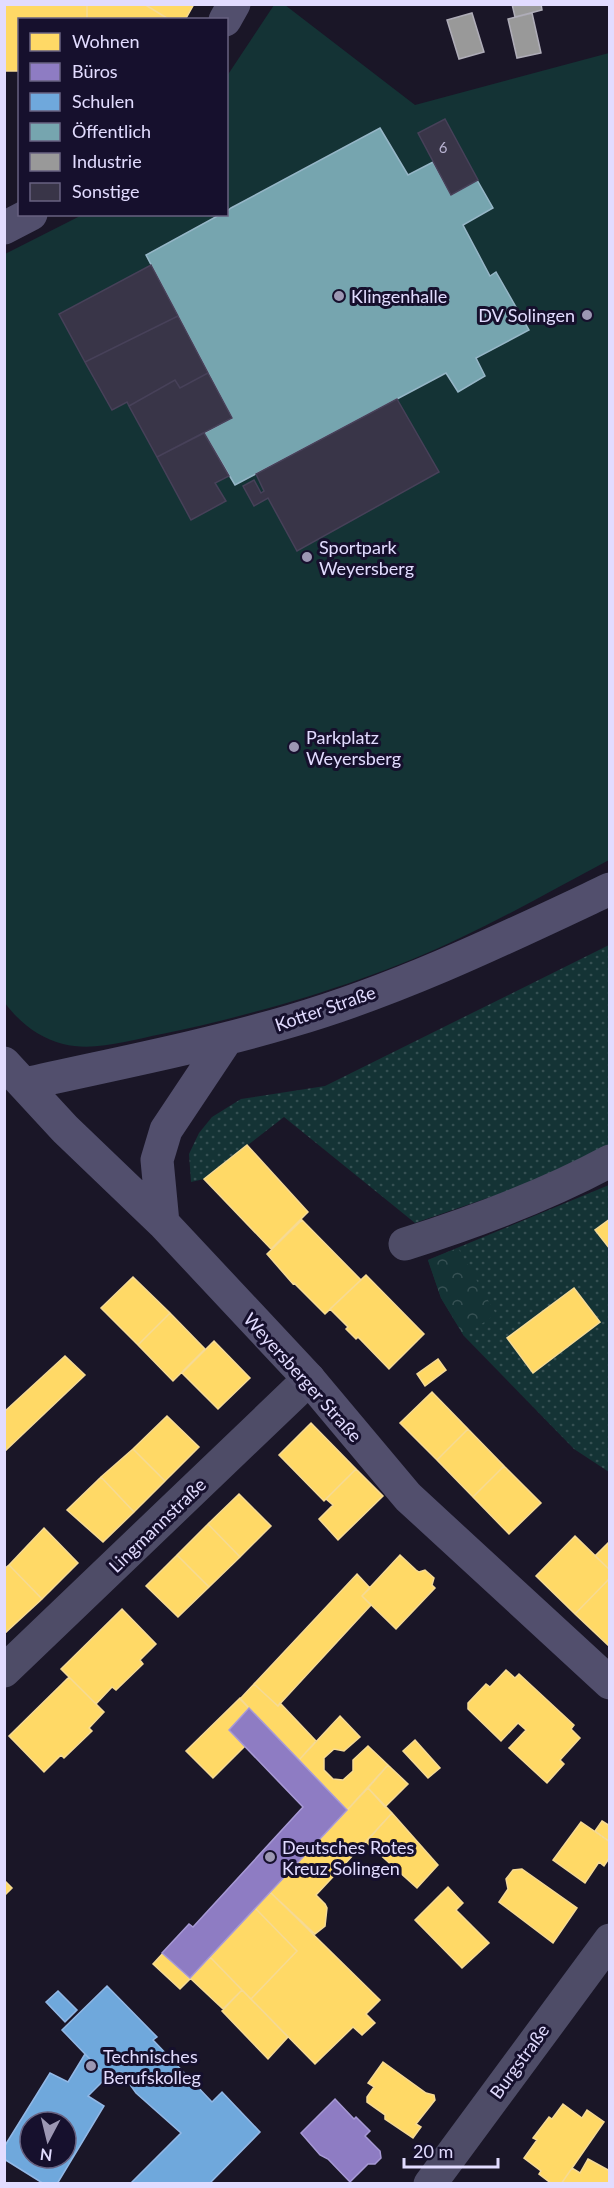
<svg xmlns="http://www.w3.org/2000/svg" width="614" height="2188" viewBox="0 0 614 2188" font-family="Lato,sans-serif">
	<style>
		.grass { fill: url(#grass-dots) }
		.forest { fill: url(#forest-crowns) }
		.pitch { fill: #143335 }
		.homes { fill: #ffd966; stroke: #f6da94; stroke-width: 1.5 }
		.offices { fill: #8e7cc3; stroke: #a799d5; stroke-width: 1.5 }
		.schools { fill: #6fa8dc; stroke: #92b8e6; stroke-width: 1.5; fill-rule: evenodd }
		.public { fill: #76a5af; stroke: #96b6c7; stroke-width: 1.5 }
		.industry { fill: #999; stroke: #afadb8; stroke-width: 1.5 }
		.building { fill: #393548; stroke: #474159; stroke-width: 1.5 }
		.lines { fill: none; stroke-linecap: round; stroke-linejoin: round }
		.street { stroke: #4e4c67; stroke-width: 33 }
		.secondary { stroke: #524f6d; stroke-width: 33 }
		.poi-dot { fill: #9c97b3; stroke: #16102d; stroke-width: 2 }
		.labels { text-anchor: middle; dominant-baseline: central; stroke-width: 6; stroke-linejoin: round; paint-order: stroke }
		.number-label { font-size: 15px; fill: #b8b2d1 }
		.poi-label { font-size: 18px; fill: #e2dcff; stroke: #16102d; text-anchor: start }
		.street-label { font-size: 18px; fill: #e2dcff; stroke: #16102d }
	</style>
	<defs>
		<pattern id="grass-dots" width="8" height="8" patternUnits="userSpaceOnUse" patternTransform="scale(1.5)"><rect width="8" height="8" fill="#143335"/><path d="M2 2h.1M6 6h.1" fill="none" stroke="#365053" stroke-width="1.8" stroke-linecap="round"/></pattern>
		<pattern id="forest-crowns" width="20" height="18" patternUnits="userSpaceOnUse" patternTransform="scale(1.5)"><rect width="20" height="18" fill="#143335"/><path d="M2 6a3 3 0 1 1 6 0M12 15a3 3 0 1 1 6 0" fill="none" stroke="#365053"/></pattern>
	</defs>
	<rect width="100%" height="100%" fill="#1a1627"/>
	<path class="grass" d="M609 945V1145L522 1186 415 1223 284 1117 204 1179 191 1182 189 1154 199 1133 212 1117 241 1099 325 1086Z
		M609 1185V1472L574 1449 464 1336 441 1298 428 1260Z"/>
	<path class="forest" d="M458 1248 496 1314 464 1336 441 1298 428 1260Z"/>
	<path class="pitch" d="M274 5H285L415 105 609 53V860C560 886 511 914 460 938 371 981 259 1014 162 1034 131 1040 94 1052 63 1044 39 1038 19 1022 5 1003V254L82 215 226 214 227 76Z"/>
	<path class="homes" d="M4 4H87V20H20V71H4Z
		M87 4H144L170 20H87Z
		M144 4H194L185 20H170Z
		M247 1145 308 1212 271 1249 204 1179Z
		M610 1219V1249L595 1230Z
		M302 1220 361 1280 325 1314 294 1283 293 1284 267 1254Z
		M366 1275 424 1334 389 1369 358 1337 356 1339 346 1329 348 1327 330 1309Z
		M133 1277 170 1313 138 1345 101 1308Z
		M574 1288 600 1322 533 1373 507 1338Z
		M170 1313 205 1349 173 1381 138 1345Z
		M214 1341 250 1378 218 1409 182 1373Z
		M65 1356 85 1375 4 1452V1412Z
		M438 1359 446 1370 425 1386 417 1374Z
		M432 1392 468 1429 437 1460 400 1423Z
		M167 1416 199 1447 165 1481 133 1449Z
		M311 1423 356 1469 324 1501 279 1455Z
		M468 1429 504 1466 473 1497 437 1460Z
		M133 1449 165 1481 134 1512 101 1477Z
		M504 1466 541 1503 509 1534 473 1497Z
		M356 1469 383 1496 338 1540 319 1519 333 1505 326 1499Z
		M101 1477 134 1512 103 1542 67 1510Z
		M239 1494 271 1526 240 1557 208 1524Z
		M208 1524 240 1557 209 1587 177 1555Z
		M44 1528 78 1563 42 1599 9 1565Z
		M575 1536 610 1570V1578L575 1614 536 1576Z
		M610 1541V1570L595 1556Z
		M177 1555 209 1587 178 1617 146 1586Z
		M400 1555 416 1570 419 1572 425 1570 434 1578 432 1585 435 1588 396 1629 362 1596Z
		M9 1565 42 1599 4 1634V1569Z
		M357 1574 370 1588 362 1596 371 1605 278 1706 254 1684Z
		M610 1578V1647L575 1614Z
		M122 1609 156 1644 140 1660 143 1664 116 1690 112 1687 96 1704 61 1669Z
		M506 1670 515 1678 519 1674 574 1725 571 1729 580 1738 560 1760 564 1764 547 1783 509 1748 526 1730 518 1723 501 1741 468 1709V1703L486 1684 490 1687Z
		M69 1677 104 1712 89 1728 92 1731 64 1758 61 1755 44 1772 9 1736Z
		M254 1684 278 1706 280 1703 316 1741 299 1760 240 1699Z
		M240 1698 249 1708 229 1730 245 1746 213 1778 186 1751Z
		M340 1716 360 1737 344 1751 334 1749 324 1758V1770L333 1779 343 1780 353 1771V1760L368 1746 388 1765 347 1810 299 1760Z
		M415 1740 440 1768 428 1778 403 1751Z
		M388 1765 408 1784 385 1807 368 1788Z
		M368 1788 392 1813 344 1865 319 1840Z
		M392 1813 438 1865 417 1888 366 1842Z
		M602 1821 610 1826V1842L595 1831Z
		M581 1822 610 1842V1857L604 1866 599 1862 585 1883 553 1860Z
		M319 1840 344 1865 316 1895 325 1904 327 1908 325 1926 315 1934 270 1892Z
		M522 1869 577 1908 553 1943 499 1902 508 1889 506 1879 513 1870Z
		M4 1880 12 1888 4 1896Z
		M448 1887 463 1903 456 1910 489 1943 462 1968 415 1920Z
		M270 1892 380 2000 366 2014 375 2023 362 2035 353 2027 315 2064 251 1999 297 1951 255 1908Z
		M255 1908 297 1951 251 1999 210 1957Z
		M163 1953 190 1979 180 1989 153 1964Z
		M210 1957 242 1990 223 2009 190 1978Z
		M242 1990 288 2037 268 2059 222 2011Z
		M383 2062 426 2093 434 2095 435 2100 416 2124 421 2127 413 2138 385 2119V2115L367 2102V2097L374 2087 368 2083Z
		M563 2104 582 2118 587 2110 604 2122 561 2184H552L539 2174 541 2171 524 2158 537 2140 533 2138 549 2117 552 2119Z
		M588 2159 610 2171V2184H561L572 2168 580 2173Z"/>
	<path class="offices" d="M249 1708 347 1810 190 1978 162 1953 189 1924 193 1927 303 1807 229 1730Z
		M335 2099 354 2119 356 2117 370 2131 365 2136 380 2151 381 2158 375 2164H368L350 2182 328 2159 320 2155 301 2133Z"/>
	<path class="schools" d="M107 1986 157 2037 153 2040 212 2102 222 2092 260 2132 209 2184H130L181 2133 136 2093 121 2072 111 2081 62 2030Z
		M58 1991 77 2010 65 2022 46 2002Z
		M85 2054 107 2077 88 2096 104 2106 57 2184H44L4 2159V2147L50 2073 68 2082ZM30 2122H66V2158H30Z"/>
	<path class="public" d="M380 128 408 175 433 162 451 195 477 180 493 208 463 225 490 276 496 272 529 330 476 358 485 376 458 392 446 373 235 485 204 433 232 418 146 255 221 214H226V212L231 208Z"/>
	<path class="industry" d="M512 4H541L542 10 515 17Z
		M472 13 484 52 459 59 447 20Z
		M532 13 541 53 517 58 508 19Z"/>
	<path class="building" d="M445 119 478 180 451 195 418 133Z
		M151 265 178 316 85 362 59 314Z
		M178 316 208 373 180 388 175 380 129 406 127 402 112 410 85 362Z
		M208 373 232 418 157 457 129 406 175 380 180 388Z
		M397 399 439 472 297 551 268 498 254 506 243 486 254 480 261 493 264 491 256 474Z
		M204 433 229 476 215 483 226 501 191 520 157 457Z"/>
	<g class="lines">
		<path class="street" d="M405 1244C475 1222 545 1196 610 1161
			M4 1671 309 1379
			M430 2184 610 1940"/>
		<path class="secondary" d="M225 20 234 4
			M4 228 31 214
			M4 1063 65 1129 163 1223 309 1379 408 1497 610 1683
			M25 1084C114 1064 203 1047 291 1021 401 989 506 938 610 889
			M163 1223 157 1160 166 1130 226 1040"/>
	</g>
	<g class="poi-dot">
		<circle cx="339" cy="296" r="6"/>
		<circle cx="587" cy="315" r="6"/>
		<circle cx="307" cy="557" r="6"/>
		<circle cx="294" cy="747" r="6"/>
		<circle cx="270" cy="1857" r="6"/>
		<circle cx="91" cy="2066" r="6"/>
	</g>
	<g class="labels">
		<g class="number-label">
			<text x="443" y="147">6</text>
		</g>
		<g class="poi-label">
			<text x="351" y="296">Klingenhalle</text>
			<text x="575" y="315" text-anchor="end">DV Solingen</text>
			<text x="319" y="547">Sportpark<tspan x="319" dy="21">Weyersberg</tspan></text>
			<text x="306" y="737">Parkplatz<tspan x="306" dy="21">Weyersberg</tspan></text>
			<text x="282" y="1847">Deutsches Rotes<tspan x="282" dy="21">Kreuz Solingen</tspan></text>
			<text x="103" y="2056">Technisches<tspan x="103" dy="21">Berufskolleg</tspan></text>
		</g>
		<g class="street-label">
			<text transform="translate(325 1008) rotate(-19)">Kotter Straße</text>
			<text transform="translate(303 1377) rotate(48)">Weyersberger Straße</text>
			<text transform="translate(157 1525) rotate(-44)">Lingmannstraße</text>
			<text transform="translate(519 2061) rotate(-54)">Burgstraße</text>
		</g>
	</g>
	<rect width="614" height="2188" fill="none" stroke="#e2dcff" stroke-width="12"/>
	<rect x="18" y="18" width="210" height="198" fill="#16102d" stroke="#686281" stroke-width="1.5"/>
	<rect x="30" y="33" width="30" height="18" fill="#ffd966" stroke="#686281" stroke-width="1.5"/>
	<text x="72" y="48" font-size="18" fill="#e2dcff">Wohnen</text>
	<rect x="30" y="63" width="30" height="18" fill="#8e7cc3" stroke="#686281" stroke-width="1.5"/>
	<text x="72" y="78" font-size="18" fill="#e2dcff">Büros</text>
	<rect x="30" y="93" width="30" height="18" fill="#6fa8dc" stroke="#686281" stroke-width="1.5"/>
	<text x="72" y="108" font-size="18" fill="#e2dcff">Schulen</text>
	<rect x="30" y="123" width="30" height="18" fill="#76a5af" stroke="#686281" stroke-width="1.5"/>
	<text x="72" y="138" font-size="18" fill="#e2dcff">Öffentlich</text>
	<rect x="30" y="153" width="30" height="18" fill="#999999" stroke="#686281" stroke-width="1.5"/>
	<text x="72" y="168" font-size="18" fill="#e2dcff">Industrie</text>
	<rect x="30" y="183" width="30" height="18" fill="#393548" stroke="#686281" stroke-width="1.5"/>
	<text x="72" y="198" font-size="18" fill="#e2dcff">Sonstige</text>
	<g transform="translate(48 2140) rotate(187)"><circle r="28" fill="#16102d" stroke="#686281" stroke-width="1.5"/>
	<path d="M0-4.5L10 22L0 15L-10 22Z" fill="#9c97b3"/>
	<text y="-9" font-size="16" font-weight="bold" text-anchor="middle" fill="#e2dcff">N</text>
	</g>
	<path d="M404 2158v9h94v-9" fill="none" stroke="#e2dcff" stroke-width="3"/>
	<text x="413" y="2158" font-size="18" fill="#e2dcff" stroke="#16102d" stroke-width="4.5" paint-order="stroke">20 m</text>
</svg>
